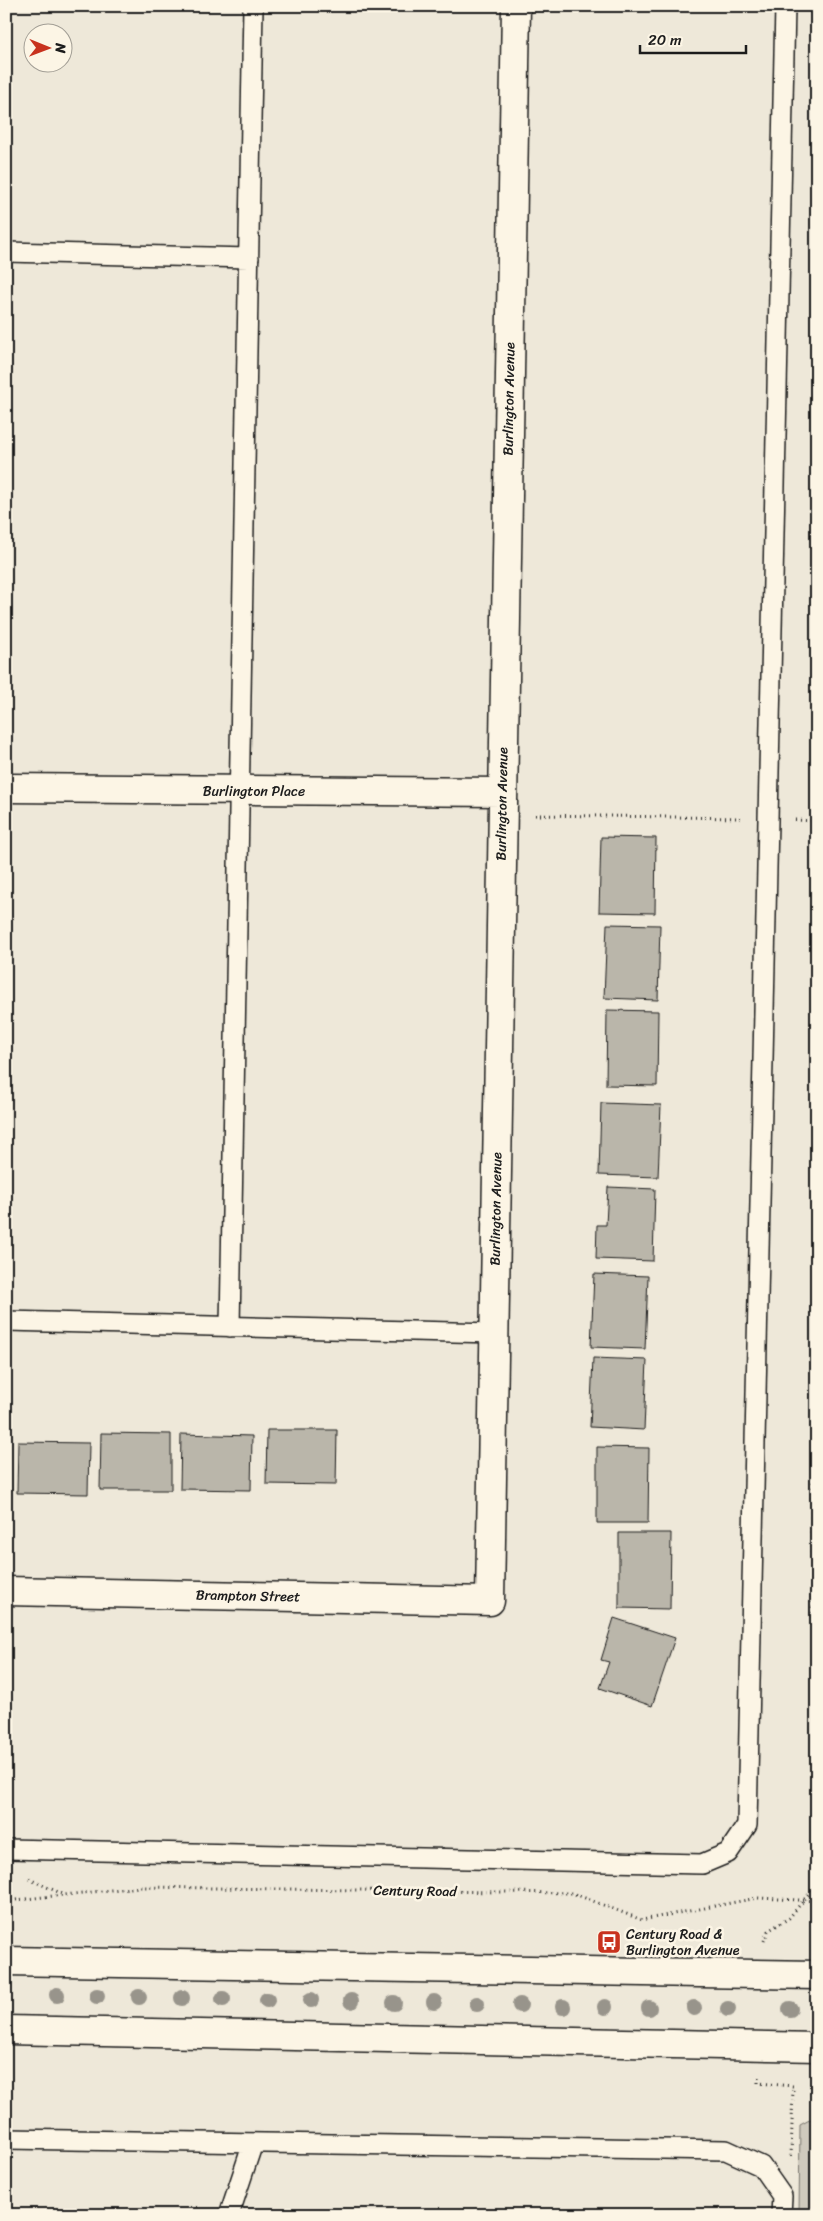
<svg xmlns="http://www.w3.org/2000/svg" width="823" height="2221" viewBox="0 0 823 2221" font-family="Sriracha,sans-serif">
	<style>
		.green { fill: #cfcabd; stroke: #76736c }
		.building { fill: #bab6aa; stroke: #1c1c1c }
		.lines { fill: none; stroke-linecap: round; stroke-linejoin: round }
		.lane-casing { stroke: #1c1c1c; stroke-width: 22 }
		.street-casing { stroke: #1c1c1c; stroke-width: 31 }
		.secondary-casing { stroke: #1c1c1c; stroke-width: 31 }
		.path { stroke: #1c1c1c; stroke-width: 3; stroke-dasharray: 1 4; stroke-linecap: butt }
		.lane { stroke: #fcf5e5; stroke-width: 19 }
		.street { stroke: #fcf5e5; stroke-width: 28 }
		.secondary { stroke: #fcf5e5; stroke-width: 28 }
		.tree { fill: #98948b }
		.labels { text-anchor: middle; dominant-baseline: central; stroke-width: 5; stroke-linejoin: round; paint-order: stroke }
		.street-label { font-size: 14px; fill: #1c1c1c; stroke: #fcf5e5 }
		.poi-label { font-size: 14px; fill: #1c1c1c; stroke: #fcf5e5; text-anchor: start }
	</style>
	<rect width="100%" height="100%" fill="#eee8d9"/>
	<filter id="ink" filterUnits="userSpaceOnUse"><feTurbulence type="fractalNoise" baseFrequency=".02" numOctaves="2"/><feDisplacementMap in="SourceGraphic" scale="10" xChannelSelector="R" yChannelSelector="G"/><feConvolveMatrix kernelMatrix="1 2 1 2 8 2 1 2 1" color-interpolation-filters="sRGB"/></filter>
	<g filter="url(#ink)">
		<path class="green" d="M817 2116V2215H799L800 2125Z"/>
		<path class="building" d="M601 837 656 838 655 913 599 912Z
			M607 924 660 925 658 1000 604 998Z
			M607 1010 658 1011 657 1086 606 1085Z
			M601 1103 661 1105 658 1177 599 1175Z
			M608 1187 655 1189 653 1261 596 1259 597 1225H606Z
			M594 1274 648 1276 645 1349 591 1347Z
			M593 1358 647 1360 644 1430 590 1427Z
			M267 1430H337L336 1485 266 1484Z
			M101 1433 171 1434V1490H100Z
			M181 1434 252 1436 251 1490 180 1489Z
			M18 1442 89 1443 88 1494 17 1493Z
			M597 1447 649 1448 648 1523H597Z
			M619 1533H671L670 1609 619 1608Z
			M614 1618 675 1638 652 1706 600 1688 609 1662 601 1660Z"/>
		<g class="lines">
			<defs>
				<path id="lane" d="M6 252 249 258
					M6 1321 494 1333
					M230 1327 253 6
					M6 1849 702 1864 728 1853 747 1825 785 6
					M6 2139 726 2150 761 2166 782 2196 781 2215
					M229 2215 253 2143"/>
				<path id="street" d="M6 788 502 792
					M6 1591 490 1601 516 6"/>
				<path id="secondary" d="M6 1961 817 1975
					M6 2030 817 2047"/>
			</defs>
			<use href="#lane" class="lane-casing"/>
			<use href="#street" class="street-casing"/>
			<use href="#secondary" class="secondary-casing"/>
			<path class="path" d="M535 815 741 818
				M795 820 817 821
				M817 1407 811 1516 812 1611 817 1694
				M29 1879 65 1895
				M6 1901 140 1887 572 1893 642 1920 757 1898 817 1901
				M764 1941 768 1931 789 1918 817 1884
				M758 2077V2083L793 2086 791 2158"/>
			<use href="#lane" class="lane"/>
			<use href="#street" class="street"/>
			<use href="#secondary" class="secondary"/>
		</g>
		<g class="tree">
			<circle cx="57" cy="1995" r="8"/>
			<circle cx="97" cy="1996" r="8"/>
			<circle cx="139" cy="1997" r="8"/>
			<circle cx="182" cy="1998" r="8"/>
			<circle cx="223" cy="1999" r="8"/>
			<circle cx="267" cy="2000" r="8"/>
			<circle cx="311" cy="2000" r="8"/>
			<circle cx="351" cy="2001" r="8"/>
			<circle cx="434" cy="2002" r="8"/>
			<circle cx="394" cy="2003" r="8"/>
			<circle cx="477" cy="2004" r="8"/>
			<circle cx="520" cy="2005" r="8"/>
			<circle cx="563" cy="2007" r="8"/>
			<circle cx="605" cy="2007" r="8"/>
			<circle cx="649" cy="2008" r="8"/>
			<circle cx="694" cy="2008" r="8"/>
			<circle cx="728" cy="2009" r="8"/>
			<circle cx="790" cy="2009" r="8"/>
		</g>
	</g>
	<defs>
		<symbol id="bus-square" viewBox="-11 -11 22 22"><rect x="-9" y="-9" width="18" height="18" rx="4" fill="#c8321e" stroke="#fcf5e5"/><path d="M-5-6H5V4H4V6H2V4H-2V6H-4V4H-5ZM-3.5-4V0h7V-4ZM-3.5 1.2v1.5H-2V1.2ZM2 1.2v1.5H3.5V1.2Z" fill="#fff"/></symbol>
	</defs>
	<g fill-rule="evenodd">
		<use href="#bus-square" x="595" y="1928" width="28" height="28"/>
	</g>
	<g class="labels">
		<g class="street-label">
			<text transform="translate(509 399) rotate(-89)">Burlington Avenue</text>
			<text x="254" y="791">Burlington Place</text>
			<text transform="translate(502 804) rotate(-89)">Burlington Avenue</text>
			<text transform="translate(496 1209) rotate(-89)">Burlington Avenue</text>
			<text transform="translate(248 1596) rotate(1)">Brampton Street</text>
			<text transform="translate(415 1891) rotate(1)">Century Road</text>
		</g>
		<g class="poi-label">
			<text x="626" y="1934">Century Road &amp;<tspan x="626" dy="16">Burlington Avenue</tspan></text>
		</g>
	</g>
	<rect width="823" height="2221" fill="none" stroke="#fcf5e5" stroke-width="25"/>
	<rect x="12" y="12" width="798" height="2196" fill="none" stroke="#1c1c1c" stroke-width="2" filter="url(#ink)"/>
	<g transform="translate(48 48) rotate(91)"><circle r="24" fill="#fcf5e5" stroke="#a29e95"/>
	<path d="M0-4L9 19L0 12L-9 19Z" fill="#c8321e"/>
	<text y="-8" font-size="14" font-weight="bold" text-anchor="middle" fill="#1c1c1c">N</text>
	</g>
	<path d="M640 45v8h106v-8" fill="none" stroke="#1c1c1c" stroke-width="2.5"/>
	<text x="648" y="45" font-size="15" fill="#1c1c1c" stroke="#fcf5e5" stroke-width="4" paint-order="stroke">20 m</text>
</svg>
